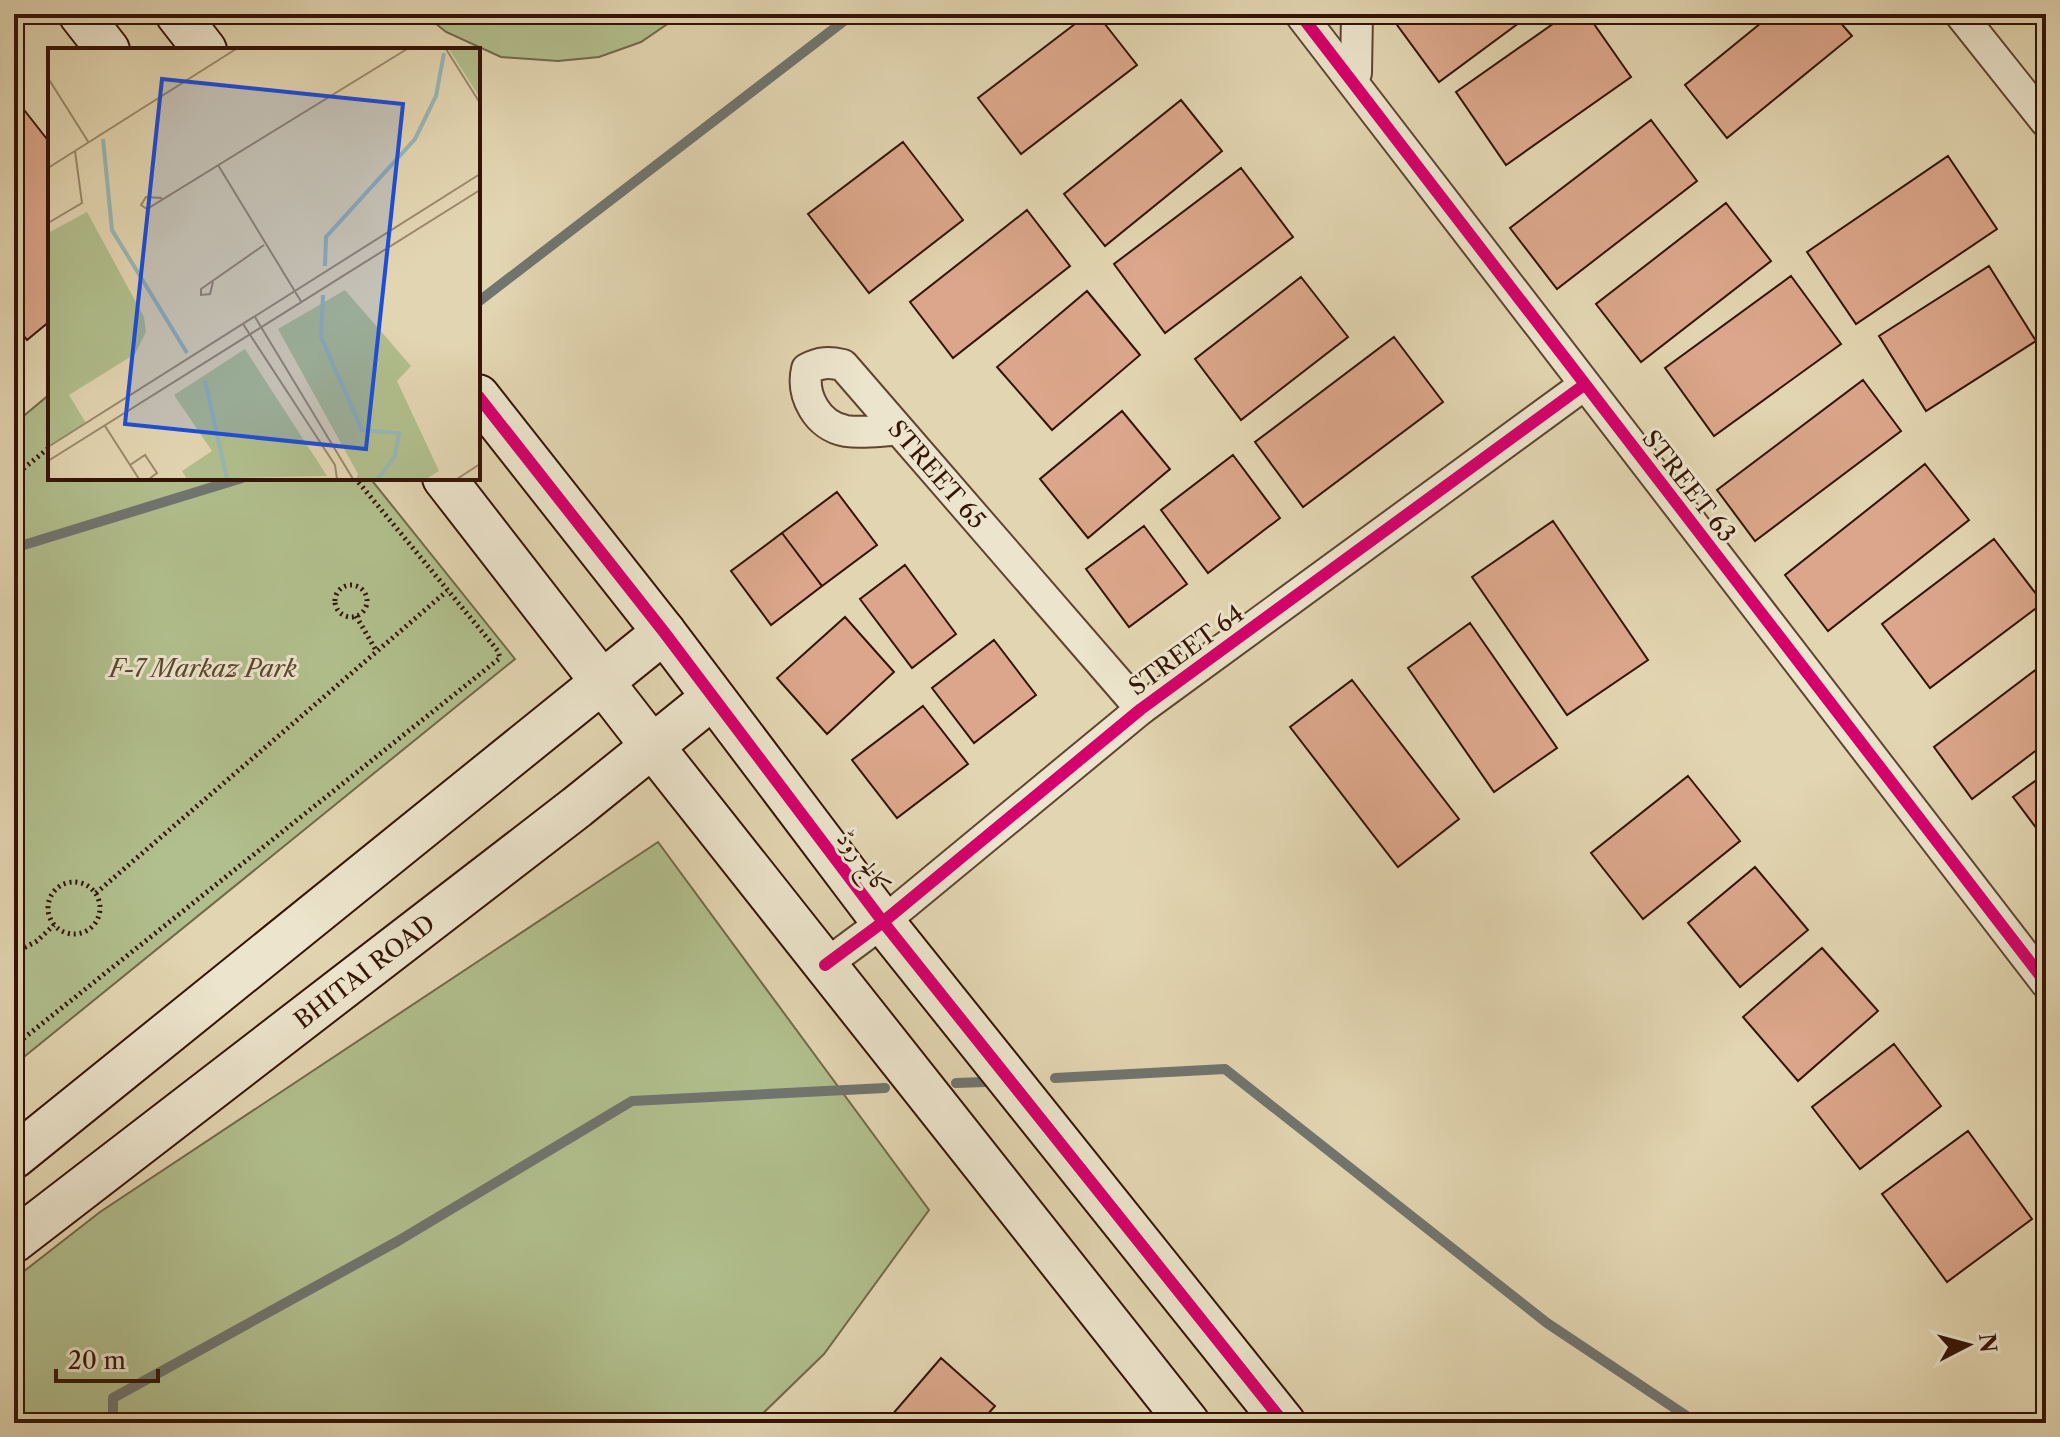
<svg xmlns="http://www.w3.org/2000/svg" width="2060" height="1437" viewBox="0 0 2060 1437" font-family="'Libre Caslon Text',Amiri,serif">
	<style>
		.green { fill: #b1be8d; stroke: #726949; stroke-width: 2 }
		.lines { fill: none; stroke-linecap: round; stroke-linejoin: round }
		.stream { stroke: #70756f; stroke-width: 10 }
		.building { fill: #dba68b; stroke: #341405; stroke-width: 2 }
		.street-casing { stroke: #604430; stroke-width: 34 }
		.secondary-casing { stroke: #341405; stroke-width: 46 }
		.path { stroke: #341405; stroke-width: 5; stroke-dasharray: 2 4; stroke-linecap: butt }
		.street { stroke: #ece4cc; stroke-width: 30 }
		.secondary { stroke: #ece4cc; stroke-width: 42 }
		.cycleway-casing { stroke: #ece4cc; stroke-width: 17 }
		.cycleway { stroke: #d6006c; stroke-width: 12 }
		.labels { text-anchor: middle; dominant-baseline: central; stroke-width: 6; stroke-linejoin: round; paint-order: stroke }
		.street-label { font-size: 24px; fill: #341405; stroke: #ece4cc }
		.park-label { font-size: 24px; font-style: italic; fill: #5a472e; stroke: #ece4cc }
		.inset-river { fill: none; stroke: #98b6b5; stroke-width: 4 }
		.inset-road { fill: none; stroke: #9c886c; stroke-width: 2 }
		.view { fill: #1d4ed8; fill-opacity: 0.15; stroke: #1d4ed8; stroke-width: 4 }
		.inset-edge { fill: none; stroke: #341405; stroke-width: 4 }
	</style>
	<rect width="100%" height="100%" fill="#e2d5b1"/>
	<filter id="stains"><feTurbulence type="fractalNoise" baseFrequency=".0025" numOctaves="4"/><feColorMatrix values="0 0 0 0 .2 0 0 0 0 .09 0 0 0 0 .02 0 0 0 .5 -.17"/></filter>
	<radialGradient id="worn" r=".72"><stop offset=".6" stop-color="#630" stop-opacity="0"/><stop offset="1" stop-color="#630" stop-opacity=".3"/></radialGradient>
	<path class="green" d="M424 14H682L641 42 599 57 558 61 501 57 446 32Z
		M50 394V478H370L515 659 14 1065V424Z
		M658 842 929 1210 824 1354 753 1423H14V1279L100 1212Z"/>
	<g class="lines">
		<path class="stream" d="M478 302 853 14
			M14 548 242 478
			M1055 1078 1225 1069 1547 1323 1697 1423
			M956 1083 985 1082
			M113 1423V1398L398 1241 632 1101 885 1088"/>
	</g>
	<path class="building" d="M1088 14H1097L1137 65 1021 154 978 98Z
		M1389 14H1531L1439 82Z
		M1567 14H1587L1631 77 1506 165 1456 92Z
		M1772 14H1833L1852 36 1727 138 1685 85Z
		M14 97 50 143V321L27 340 14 323Z
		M1181 100 1222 151 1105 246 1064 194Z
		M1651 120 1697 181 1557 289 1510 228Z
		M903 142 963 220 869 293 808 214Z
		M1948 156 1997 229 1856 324 1807 252Z
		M1241 168 1293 237 1165 333 1114 264Z
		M1726 203 1771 261 1641 362 1596 304Z
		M1027 210 1070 266 953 358 910 302Z
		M1989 266 2036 341 1926 411 1879 336Z
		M1791 276 1841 344 1714 436 1665 368Z
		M1301 277 1348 337 1241 420 1195 359Z
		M1087 291 1140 355 1052 430 997 367Z
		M1394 337 1443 402 1303 507 1255 442Z
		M1863 380 1901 431 1755 541 1717 490Z
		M1122 411 1170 469 1088 538 1040 479Z
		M1233 455 1280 518 1208 573 1161 510Z
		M1925 464 1969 520 1828 631 1785 575Z
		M837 492 877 545 822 586 782 533Z
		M1553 521 1648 660 1567 715 1472 577Z
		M1144 526 1187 584 1129 627 1086 569Z
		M782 533 822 586 771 625 731 571Z
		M1994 539 2043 603 1930 688 1882 624Z
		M905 565 956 634 912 668 860 599Z
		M845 617 894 672 827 734 777 678Z
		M1470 623 1557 748 1494 792 1408 668Z
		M994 640 1036 695 974 743 932 688Z
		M2046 662V743L1972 799 1934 747Z
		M1352 680 1459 819 1398 867 1290 727Z
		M923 706 968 764 897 818 852 760Z
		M2046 773V841L2013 797Z
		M1688 776 1740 841 1643 919 1591 853Z
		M1755 867 1808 930 1740 987 1688 923Z
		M1822 948 1878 1011 1798 1081 1743 1017Z
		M1894 1044 1941 1106 1860 1169 1812 1107Z
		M1968 1131 2032 1219 1947 1282 1882 1194Z
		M941 1358 995 1406 980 1423H885Z"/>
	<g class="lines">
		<defs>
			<g id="street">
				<path d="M1300 14 2046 983"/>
				<path d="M1960 14 2046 122"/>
				<path d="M1356 73 1357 14"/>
				<path id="s1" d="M891 430C876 431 861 433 846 431 817 426 801 395 807 369 820 362 829 362 843 365L1141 709"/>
				<path d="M825 965 883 922 1141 709 1584 385"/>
			</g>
			<g id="secondary">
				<path d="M80 14 108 50"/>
				<path d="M177 14 205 50"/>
				<path d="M478 396 664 632 883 922 1284 1423"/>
				<path d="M444 478 652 746 1188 1423"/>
				<path d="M14 1157 664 632"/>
				<path id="s2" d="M14 1241 577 807 712 698"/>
			</g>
		</defs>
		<use href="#street" class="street-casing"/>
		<use href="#secondary" class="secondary-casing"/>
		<path class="path" d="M14 476 50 447
			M335 601a16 16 0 1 1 32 0a16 16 0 1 1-32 0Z
			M356 616 377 652
			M48 908a26 26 0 1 1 52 0a26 26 0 1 1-52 0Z
			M96 893 447 591
			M14 953 37 941 54 925
			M14 1046 500 658 498 651 355 478"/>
		<use href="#street" class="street"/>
		<use href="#secondary" class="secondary"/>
		<defs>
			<path id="cycleway" d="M1300 14 2046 983
				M478 396 664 632 883 922 1284 1423
				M825 965 883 922 1141 709 1584 385"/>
		</defs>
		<use href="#cycleway" class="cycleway-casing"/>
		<use href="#cycleway" class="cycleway"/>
	</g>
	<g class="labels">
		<g class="street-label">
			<text stroke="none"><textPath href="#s1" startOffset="308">STREET 65</textPath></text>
			<text transform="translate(1689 486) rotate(52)">STREET 63</text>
			<text transform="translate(1186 650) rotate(-36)">STREET 64</text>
			<text transform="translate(864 862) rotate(53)">کالج روڈ</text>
			<text stroke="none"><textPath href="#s2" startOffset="442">BHITAI ROAD</textPath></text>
		</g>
		<g class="park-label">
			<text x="203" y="668">F-7 Markaz Park</text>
		</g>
	</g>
	<g transform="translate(48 48)">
		<rect width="432" height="432" fill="#e2d5b1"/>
		<path d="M401 1H432V50ZM39 164 96 269 98 284 87 306 21 347 38 375 0 399V185ZM297 242 363 318 349 333 391 423 378 431H308L310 426 230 281ZM197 301 279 428 139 431 134 423 164 403 126 347Z" fill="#b1be8d"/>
		<path class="inset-river" d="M55 91 64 182 139 305M277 218 278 189 367 91 388 48 396 5M275 247 273 289 314 382 351 385 347 408 330 431M157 333 179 431"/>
		<path class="inset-road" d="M398 1 432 55M0 30 41 95M170 117 254 255M0 120 188 1M114 150 98 149 93 157 99 161 359 1M0 175 34 155 27 103M165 234 162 246 153 247V241L216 197M207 269 305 431M195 276 287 417 289 431M57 378 91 431M0 399 432 126M0 413 432 142M82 417 97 407 109 425 101 431M409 431 432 416"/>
		<path class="view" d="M114 31 355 56 318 401 77 376Z"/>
		<rect width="432" height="432" class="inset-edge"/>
	</g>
	<rect width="2060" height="1437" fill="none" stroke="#e2d5b1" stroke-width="48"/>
	<rect x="16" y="16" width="2028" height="1405" fill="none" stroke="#341405" stroke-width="4"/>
	<rect x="24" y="24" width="2012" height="1389" fill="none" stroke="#341405" stroke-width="2"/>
	<g transform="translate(1968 1345) rotate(84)" stroke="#ece4cc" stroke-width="6" paint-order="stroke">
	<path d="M0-6L14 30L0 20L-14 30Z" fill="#341405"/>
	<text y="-12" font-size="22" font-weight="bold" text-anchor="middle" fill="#341405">N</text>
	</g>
	<path d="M56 1369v12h102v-12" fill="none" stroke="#341405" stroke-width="4"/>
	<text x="68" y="1369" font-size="24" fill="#341405" stroke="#ece4cc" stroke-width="6" paint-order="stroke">20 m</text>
	<rect width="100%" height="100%" filter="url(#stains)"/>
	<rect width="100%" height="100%" fill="url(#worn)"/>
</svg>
